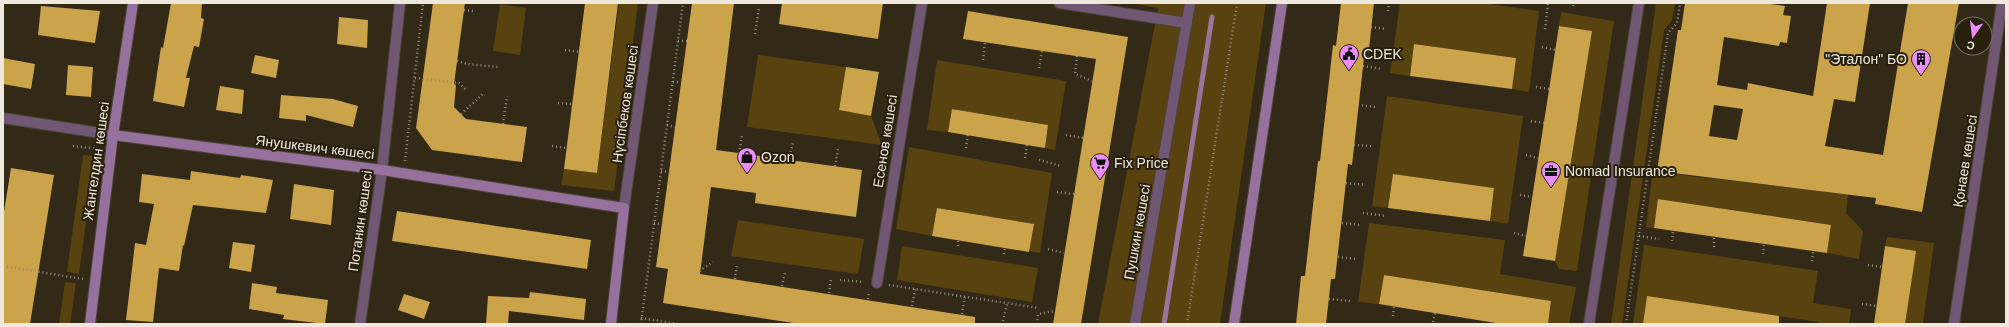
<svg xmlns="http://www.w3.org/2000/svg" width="2009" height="327" viewBox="0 0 2009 327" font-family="Arial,sans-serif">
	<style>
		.green { fill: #574210 }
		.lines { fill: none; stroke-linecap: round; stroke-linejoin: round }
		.stream { stroke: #9b749d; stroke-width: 5 }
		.building { fill: #cba34b; fill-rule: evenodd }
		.street-casing { stroke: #4c4433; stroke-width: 12 }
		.secondary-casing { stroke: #4c4433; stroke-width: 12 }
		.path { stroke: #979082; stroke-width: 2.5; stroke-dasharray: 1 3; stroke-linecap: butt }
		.street { stroke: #705874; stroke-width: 10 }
		.secondary { stroke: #97719d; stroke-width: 10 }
		.labels { text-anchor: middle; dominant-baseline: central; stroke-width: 4; stroke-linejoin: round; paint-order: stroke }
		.poi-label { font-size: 14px; fill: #eee8dd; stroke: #281f0d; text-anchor: start }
		.street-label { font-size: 14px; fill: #eee8dd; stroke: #281f0d }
	</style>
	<rect width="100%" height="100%" fill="#322917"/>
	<path class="green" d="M619 3H638L614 191 561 185 564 169 597 173Z
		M1130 3H1266L1220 324H1098L1158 8Z
		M1400 3H1483L1539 11 1529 92 1512 89 1515 58 1414 44 1410 76 1390 73Z
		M1656 3H1675L1672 20 1664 30 1622 324H1611Z
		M500 4 526 8 520 55 493 51Z
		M1561 12 1614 21 1577 271 1559 269 1555 261 1591 31 1559 26Z
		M758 55 846 67 839 110 871 116 882 145 747 127Z
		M937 60 1066 81 1055 150 1045 148 1048 125 952 109 948 132 927 130Z
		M1387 96 1523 116 1508 224 1490 221 1494 188 1393 174 1388 208 1372 206Z
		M909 147 1052 173 1040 253 1029 251 1034 224 937 208 932 236 896 229Z
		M83 155 95 156 79 274 67 272Z
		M1657 171 1697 177 1848 194 1846 213 1863 231 1859 259 1827 253 1831 225 1659 199 1654 228 1646 227 1652 177Z
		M738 220 864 239 858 274 731 256Z
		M1369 223 1505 240 1500 274 1576 287 1569 324H1548L1551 301 1384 275 1379 304 1358 302Z
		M1887 237 1934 243 1923 324H1905L1915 251 1885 246Z
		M1644 245 1818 271 1813 303 1851 309 1849 324H1819V322L1647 297 1643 324H1633Z
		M902 246 1038 268 1032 302 897 280Z
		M65 282 76 283 70 324H59Z"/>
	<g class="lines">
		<path class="stream" d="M1164 324 1212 17"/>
	</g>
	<path class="building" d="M171 3H202L201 18 204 19 199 47 194 46 186 78H190L184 107 153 101 161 47 163 48Z
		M433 3H465L454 84 456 85 454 107 466 119 527 127 522 162 432 150 416 128Z
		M585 3H618L597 173 564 169Z
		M692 3H734L716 150 862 170 856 217 755 203 756 193 711 187 700 274 975 317V324H800L663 303 668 269 656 267Z
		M782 3H883L878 39 779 24Z
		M1341 3H1374L1369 49H1365L1352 165 1348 164 1335 279H1331L1326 324H1296L1301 276H1305L1318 161H1320L1333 45 1336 46Z
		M1685 3H1762L1785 6 1783 15 1791 16 1787 43 1780 42 1779 46 1724 37 1717 85 1747 90 1748 83 1813 96 1827 3H1870L1855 102 1834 99 1825 146 1883 155 1908 3H1959L1922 212 1875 204 1876 198 1657 171 1678 30H1681ZM1714 105 1743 109 1737 140 1709 136Z
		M41 6 100 11 95 43 38 35Z
		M968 11 1128 37 1081 324H1053L1096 59 963 39Z
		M339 17 368 20 367 48 337 44Z
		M1559 26 1592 31 1555 261 1523 256Z
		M1414 44 1516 58 1512 89 1410 76Z
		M255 55 279 60 276 78 251 73Z
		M3 58 35 64 31 89 3 84Z
		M68 65 93 67 91 97 66 95Z
		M846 67 879 72 871 116 839 110Z
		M220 86 244 90 242 114 216 110Z
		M281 95 333 99 358 106 353 127 306 115V121L279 118Z
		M952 109 1048 125 1045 148 948 132Z
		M11 168 54 175 30 324H3V218Z
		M191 171 240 178 241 175 273 180 266 213 193 205 184 246 183 245 179 271 159 268 153 322 126 320 135 243 146 245 154 204 139 202 142 174 190 180Z
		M1393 174 1494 188 1490 221 1388 208Z
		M294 184 334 190 331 225 290 219Z
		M1658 199 1831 225 1827 253 1654 228Z
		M937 208 1034 224 1029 252 932 236Z
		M397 211 591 240 587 269 392 241Z
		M233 242 255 245 251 272 229 268Z
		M1885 246 1916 251 1905 324H1874Z
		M1384 275 1551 301 1548 324H1502L1379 304Z
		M252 283 277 287 276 293 328 300 325 324 283 319 284 315 249 309Z
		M530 292 586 299 584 320 509 311 508 324H486L488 296 529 298Z
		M404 294 430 302 424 319 398 310Z
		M1647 296 1779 316V324H1643Z"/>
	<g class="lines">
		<defs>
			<path id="street" d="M1059 3 1187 23
				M3 118 113 135
				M624 208 653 3
				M877 283 922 3
				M360 324 382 170 400 3
				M1135 324 1190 3
				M1589 324 1639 3
				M1954 324 2002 3"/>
			<path id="secondary" d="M113 135 382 170 624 208 611 324
				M90 324 113 135 133 3
				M1234 324 1282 3"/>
		</defs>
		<use href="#street" class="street-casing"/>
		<use href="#secondary" class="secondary-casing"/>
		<path class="path" d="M1573 6 1574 3
			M464 10 474 11
			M1388 11 1389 3
			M1371 27 1386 29
			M1545 29 1548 3
			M755 34 759 8
			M678 41H687
			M1542 47 1556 50
			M565 50 579 52
			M1077 56 1075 74 1092 81
			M983 60 985 42
			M457 61 467 64 498 67
			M1363 66 1381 69
			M1039 68 1042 51
			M415 78 459 83 466 90
			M673 82H681
			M1536 87 1549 89
			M558 103 572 104
			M1358 105 1376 107
			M461 114 484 93
			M1531 121 1544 123
			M503 124 507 96
			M667 125 675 127
			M1066 135 1083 138
			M1354 145 1371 146
			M73 146 98 149
			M552 146 566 148
			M966 148 968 135
			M739 153 742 135
			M1526 155 1538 158
			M1025 158 1027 145
			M789 160 793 142
			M1039 160 1061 166
			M405 161 423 3
			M835 166 838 149
			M661 171 670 172
			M1346 183 1366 185
			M1057 192 1074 194
			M1520 195 1532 197
			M1363 213 1386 216
			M654 223 663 224
			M1342 223 1361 225
			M1514 233 1526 236
			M1639 236 1659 239
			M1672 241 1673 231
			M958 246V240
			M1714 247V237
			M1048 249 1064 253
			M1004 254 1005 247
			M1763 254 1764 244
			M1338 257 1357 259
			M1812 261 1813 251
			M1868 265 1882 267
			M3 266 83 279
			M696 273 713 262
			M735 279 737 265
			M840 280 864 282
			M889 285 1039 308
			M782 286 785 272
			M829 293 831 279
			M868 299 869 291
			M1329 299 1351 301
			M1862 304 1876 306
			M912 306 915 289
			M962 314 965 296
			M1393 316 1394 307
			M641 318 678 324
			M1003 321 1007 303
			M1433 322 1435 313
			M641 324 683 3
			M1037 324 1038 314 1055 311
			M1187 324 1237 3
			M1484 324 1485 321
			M1626 324 1668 33 1677 23 1680 3"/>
		<use href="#street" class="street"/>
		<use href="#secondary" class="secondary"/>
	</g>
	<defs>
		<symbol id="civic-pin" viewBox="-11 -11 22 30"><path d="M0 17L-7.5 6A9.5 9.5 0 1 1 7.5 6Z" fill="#eb8dfb" stroke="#281f0d"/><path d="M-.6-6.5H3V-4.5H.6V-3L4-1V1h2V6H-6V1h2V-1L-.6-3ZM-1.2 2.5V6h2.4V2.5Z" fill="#111"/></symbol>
		<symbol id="building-pin" viewBox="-11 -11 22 30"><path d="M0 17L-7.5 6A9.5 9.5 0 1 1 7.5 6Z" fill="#eb8dfb" stroke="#281f0d"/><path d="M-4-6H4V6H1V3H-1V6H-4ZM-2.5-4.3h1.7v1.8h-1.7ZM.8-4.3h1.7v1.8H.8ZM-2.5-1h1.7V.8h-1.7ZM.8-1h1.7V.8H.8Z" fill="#111"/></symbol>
		<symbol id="shop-pin" viewBox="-11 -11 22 30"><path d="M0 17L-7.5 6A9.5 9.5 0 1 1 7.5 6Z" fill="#eb8dfb" stroke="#281f0d"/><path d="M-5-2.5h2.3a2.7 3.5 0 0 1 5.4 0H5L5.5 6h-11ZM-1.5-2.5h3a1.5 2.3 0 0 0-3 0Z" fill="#111"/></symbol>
		<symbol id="supermarket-pin" viewBox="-11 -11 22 30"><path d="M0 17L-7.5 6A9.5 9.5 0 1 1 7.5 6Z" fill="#eb8dfb" stroke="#281f0d"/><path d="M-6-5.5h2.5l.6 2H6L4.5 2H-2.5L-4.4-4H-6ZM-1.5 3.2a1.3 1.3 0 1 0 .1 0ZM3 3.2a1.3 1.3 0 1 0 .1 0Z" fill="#111"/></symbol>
		<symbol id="office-pin" viewBox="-11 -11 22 30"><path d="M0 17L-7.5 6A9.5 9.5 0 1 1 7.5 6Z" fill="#eb8dfb" stroke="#281f0d"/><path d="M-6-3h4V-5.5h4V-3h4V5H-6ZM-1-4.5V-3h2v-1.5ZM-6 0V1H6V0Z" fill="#111"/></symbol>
	</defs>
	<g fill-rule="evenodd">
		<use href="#civic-pin" x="1338" y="43" width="22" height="30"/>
		<use href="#building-pin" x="1910" y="48" width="22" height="30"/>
		<use href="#shop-pin" x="736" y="146" width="22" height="30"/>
		<use href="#supermarket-pin" x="1089" y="152" width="22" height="30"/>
		<use href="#office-pin" x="1540" y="160" width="22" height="30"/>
	</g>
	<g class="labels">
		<g class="poi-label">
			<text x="1363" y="54">CDEK</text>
			<text x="1907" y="59" text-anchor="end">"Эталон" БО</text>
			<text x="761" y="157">Ozon</text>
			<text x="1114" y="163">Fix Price</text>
			<text x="1565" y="171">Nomad Insurance</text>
		</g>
		<g class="street-label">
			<text transform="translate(625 104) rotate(-82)">Нүсіпбеков көшесі</text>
			<text transform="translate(885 141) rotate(-81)">Есенов көшесі</text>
			<text transform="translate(315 147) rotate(7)">Янушкевич көшесі</text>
			<text transform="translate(96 161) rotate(-82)">Жангелдин көшесі</text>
			<text transform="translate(1965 161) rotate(-81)">Қонаев көшесі</text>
			<text transform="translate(360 221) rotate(-82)">Потанин көшесі</text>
			<text transform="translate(1137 232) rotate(-80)">Пушкин көшесі</text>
		</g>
	</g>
	<rect width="2009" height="327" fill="none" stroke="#eee8dd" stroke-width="8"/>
	<g transform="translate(1973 36) rotate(194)"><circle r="19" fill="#281f0d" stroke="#776f60"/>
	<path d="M0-3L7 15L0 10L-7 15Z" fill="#eb8dfb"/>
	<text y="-6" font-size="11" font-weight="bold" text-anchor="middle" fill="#eee8dd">С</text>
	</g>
</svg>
